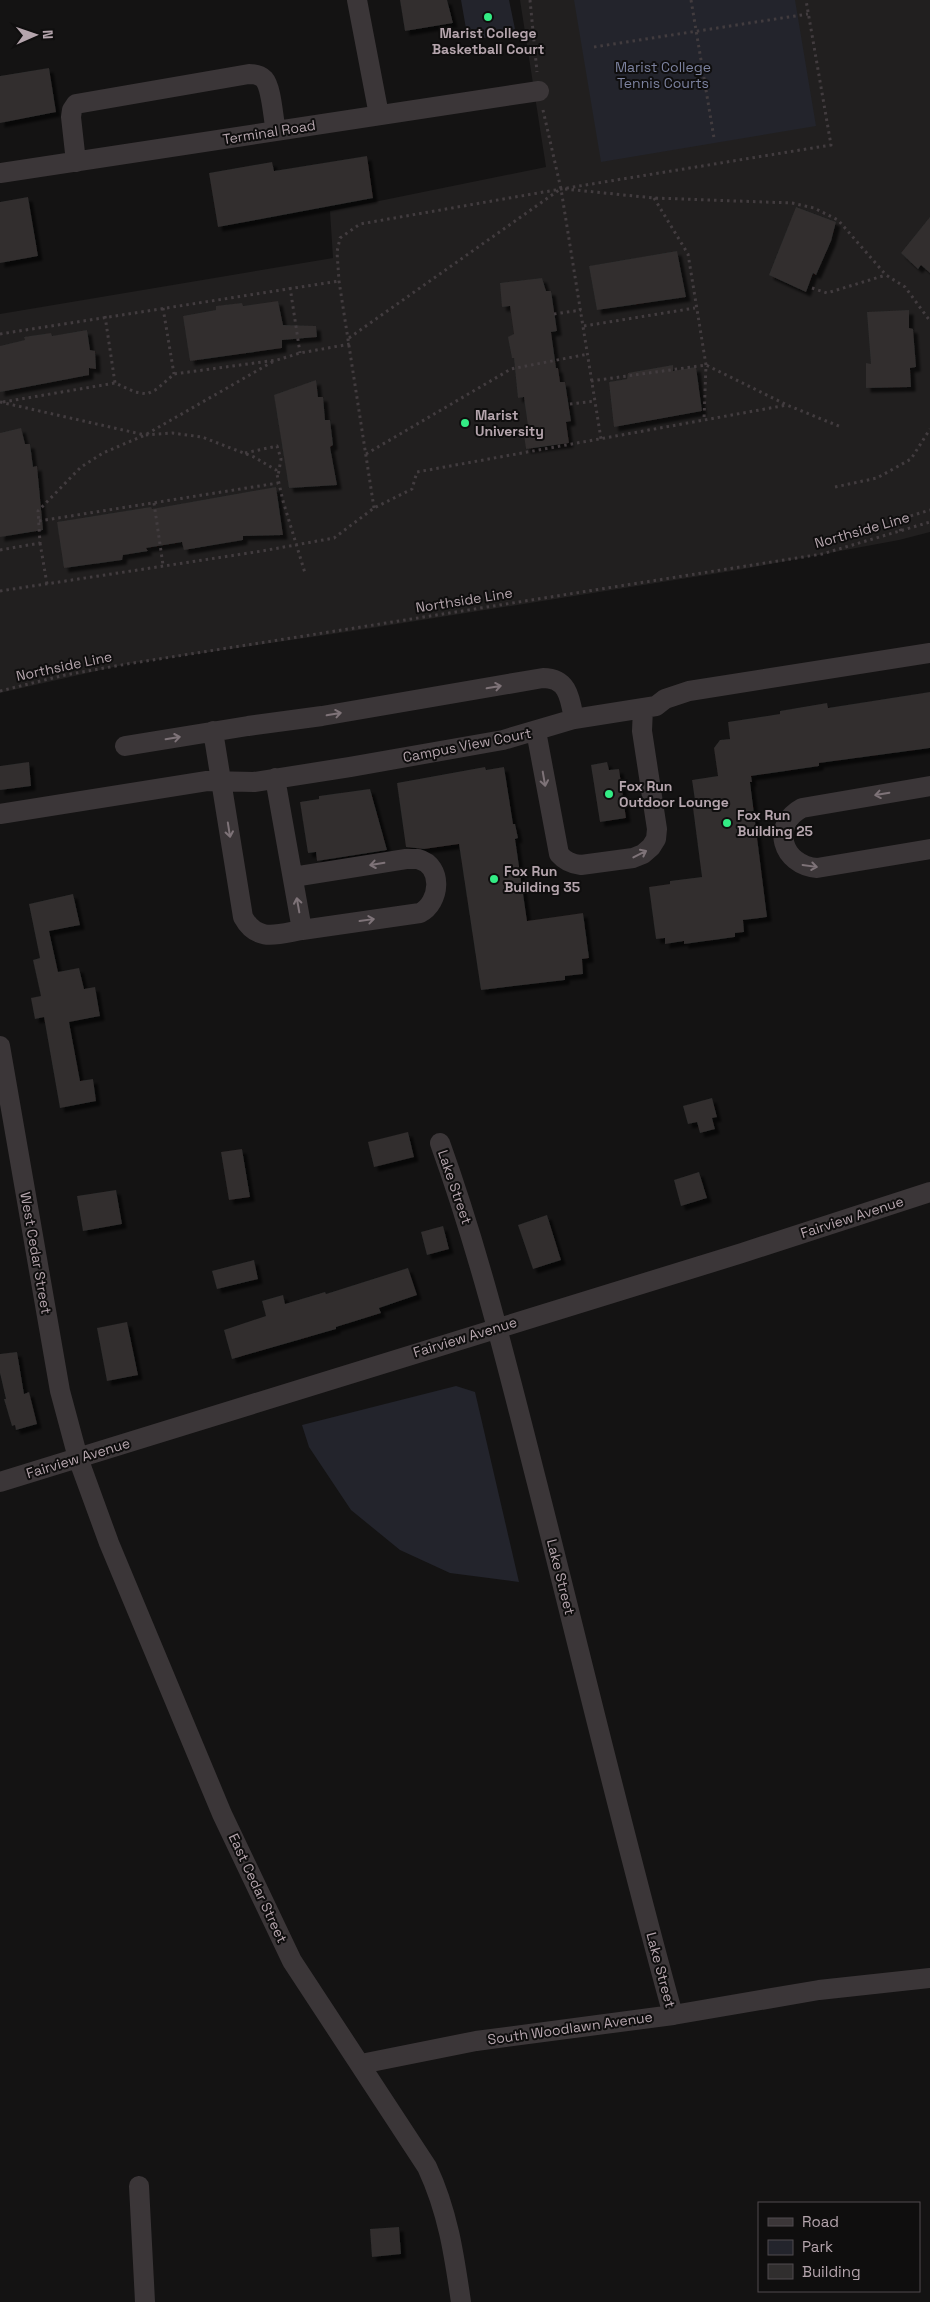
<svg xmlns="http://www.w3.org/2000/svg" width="930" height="2302" viewBox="0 0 930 2302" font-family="'Space Grotesk',sans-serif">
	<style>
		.built { fill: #211f1f }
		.green { fill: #23242c }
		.building { fill: #302e2e; filter: url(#shadow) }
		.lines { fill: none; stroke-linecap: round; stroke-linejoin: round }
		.path { stroke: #423c3f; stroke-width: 3; stroke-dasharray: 2.5 4; stroke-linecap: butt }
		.minor { stroke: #3b3638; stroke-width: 20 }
		.oneway { stroke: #7e7378 }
		.poi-dot { fill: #33ec85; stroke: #0f0e0e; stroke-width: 2 }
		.labels { text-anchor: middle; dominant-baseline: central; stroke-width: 4; stroke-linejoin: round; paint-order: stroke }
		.poi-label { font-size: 14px; font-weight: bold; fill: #b5a5ad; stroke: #0f0e0e; text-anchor: start }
		.park-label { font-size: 14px; fill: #7c829f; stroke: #0f0e0e }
		.street-label { font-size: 14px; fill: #b5a5ad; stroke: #0f0e0e }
	</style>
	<defs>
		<filter id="shadow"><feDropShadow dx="4.5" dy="4.5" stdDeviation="1" flood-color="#0009"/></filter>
	</defs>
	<rect width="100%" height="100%" fill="#141313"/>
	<path class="built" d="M520 0H930V532L899 540 738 570 353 631 127 664 0 693V314L333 258 330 211 546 167Z"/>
	<path class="green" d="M461 0H509L516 34 468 40Z
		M574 0H795L816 126 601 162Z
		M456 1386 475 1392 519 1582 450 1573 400 1550 351 1510 309 1447 302 1425Z"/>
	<path class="building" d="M400 0H447L453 23 405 31Z
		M49 68 56 112 0 123V76Z
		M367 156 373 198 218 227 209 173 272 162 274 171Z
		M28 197 38 256 0 263V202Z
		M796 207 836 222 831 241 816 275 813 273 806 292 769 275Z
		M930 217V273L921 265 918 269 901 253Z
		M677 251 686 297 597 310 589 266Z
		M542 278 546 291H551L557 331 551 332 556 368H558L560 382H565L571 421 566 422 569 443 526 449 523 427 528 426 524 397 518 398 514 358H512L508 337 514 334 510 306 502 307 500 283Z
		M278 301 283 325 316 326 317 337 282 340V348L190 361 183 316 216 310V306L242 303 243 306Z
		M909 310V328L913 329 916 367 910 368 911 387 866 388V363L871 364 867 312Z
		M87 330 90 350 95 351 96 369 89 368V375L0 392V346L25 340 24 337 51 333 52 336Z
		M673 365V371L696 367 702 411 614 427 609 382 627 379 628 373Z
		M316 380 318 397H323L325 420H330L333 445 330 447 337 485 289 488 274 395Z
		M21 428 25 444H30L33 467 37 466 43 530 0 537V433Z
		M276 487 283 535 243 536V540L184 550 182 542 146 548 148 551 123 555 122 560 64 568 57 522 151 507 152 509Z
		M930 692V748L819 763V766L751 776 752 782H750L767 917 743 920 744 932 735 933V937L684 944V941L665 944V938L656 939 649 887 670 884V881L702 877 692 800H695L692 780 718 776 714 748 720 740 730 739 728 722 780 714V711L827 703 828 708Z
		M29 762 31 786 0 790V766Z
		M607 762 609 770 619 769 626 818 600 822 591 765Z
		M485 767 486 770 504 767 513 824H515L518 838 515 839 527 921 583 913 589 958 582 959 583 974 565 976V980L481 990 459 844 424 849 406 847 397 783Z
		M370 789 387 850 317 861 316 852 308 853 300 802 319 799V796Z
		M73 894 80 925 49 931 58 972 79 968 84 989 95 987 100 1016 69 1022 80 1081 93 1079 96 1101 60 1108 44 1017 35 1019 31 998 41 996 33 960 40 958 29 904Z
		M712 1098 717 1117 712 1118 715 1129 700 1133 697 1122 688 1124 683 1106Z
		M408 1132 414 1157 374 1167 368 1142Z
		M242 1149 250 1197 229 1200 221 1152Z
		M699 1172 707 1198 681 1206 674 1180Z
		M116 1190 122 1224 83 1231 77 1196Z
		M547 1215 561 1260 533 1269 518 1225Z
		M443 1226 449 1249 427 1255 421 1232Z
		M254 1260 258 1279 217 1289 212 1271Z
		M408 1268 417 1295 379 1308 381 1313 336 1327V1329L232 1359 224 1330 266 1316 262 1301 283 1295 285 1304 325 1292 326 1294Z
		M127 1322 138 1375 107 1381 97 1328Z
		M17 1352 24 1394 29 1392 37 1424 16 1430 15 1425 12 1426 4 1399H6L0 1373V1354Z
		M399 2227 401 2254 372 2257 370 2229Z"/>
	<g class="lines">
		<path class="path" d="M530 0 537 72
			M691 0 714 138
			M594 47 808 14
			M543 110 561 189 601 439
			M565 189 654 198 792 203 814 208 838 220 886 275 905 287 930 321
			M654 198 688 254 706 365 704 419
			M290 287 300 353
			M812 288 827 293 886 275
			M163 308 174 374
			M554 314 581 310
			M105 316 115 383
			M584 326 695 308
			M0 334 339 281
			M349 338 559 190
			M591 381 706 365 787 405 841 427
			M0 402 145 435 172 433 202 437 254 457 276 470 283 501 305 573
			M3 402 115 383 135 392 147 394 157 389 174 374 277 360 300 353 350 344
			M570 404 595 401
			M245 453 277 446 281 459 278 476
			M366 454 511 369 588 354
			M835 487 877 478 911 459 930 429
			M154 503 163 565
			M374 508 339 281 337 252 340 238 360 224 561 189 831 145 806 0
			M39 521 278 483
			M901 531 897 520 930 510
			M40 543 47 584
			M0 550 40 543 38 511 81 467 103 453 145 435 274 361
			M0 591 262 551 334 538 374 508 412 489 417 472 787 405
			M0 691 65 675 127 664 822 554 930 522"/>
		<path class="minor" d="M357 0 379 115
			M76 162 71 117 72 110 76 104 249 74C254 74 260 75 264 79 272 88 273 119 276 131
			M0 173 539 91
			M213 731 243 917C257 943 278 934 302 930L275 778
			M536 731 559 854C565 861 571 864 581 865L633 858 643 854 651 847 656 839 657 829 642 731 643 708
			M125 746 248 726 322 716 543 678C568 678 570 698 574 719
			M930 786 802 808C770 825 782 865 817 868L930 849
			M0 814 207 781 254 782 350 767 503 740 574 719 656 706 665 699 689 691 930 653
			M293 877 406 859C409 859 414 859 418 859 444 866 440 903 420 913L302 930
			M0 1046 60 1391 78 1458 109 1543 222 1814 292 1961 427 2167C448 2212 454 2254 461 2302
			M440 1143C480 1254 508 1369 537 1483 582 1660 624 1838 673 2015
			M0 1482 742 1253 930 1192
			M361 2064 476 2041 673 2015 819 1990 930 1978
			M139 2186 145 2302"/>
	</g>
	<defs><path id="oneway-shaft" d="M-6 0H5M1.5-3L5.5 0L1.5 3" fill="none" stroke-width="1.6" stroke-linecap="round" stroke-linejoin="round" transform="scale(1.25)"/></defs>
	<g class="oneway">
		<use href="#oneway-shaft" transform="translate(494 687) rotate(-10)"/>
		<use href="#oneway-shaft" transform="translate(334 714) rotate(-10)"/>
		<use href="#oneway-shaft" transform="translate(173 738) rotate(-9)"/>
		<use href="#oneway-shaft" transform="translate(544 779) rotate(80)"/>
		<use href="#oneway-shaft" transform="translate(882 794) rotate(170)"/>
		<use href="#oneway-shaft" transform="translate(229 830) rotate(81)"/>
		<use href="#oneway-shaft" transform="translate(640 854) rotate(-27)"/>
		<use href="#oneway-shaft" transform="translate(377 864) rotate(171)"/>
		<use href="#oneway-shaft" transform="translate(810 866) rotate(8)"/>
		<use href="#oneway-shaft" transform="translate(298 905) rotate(-100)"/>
		<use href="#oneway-shaft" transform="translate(367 920) rotate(-8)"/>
	</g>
	<g class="poi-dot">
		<circle cx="488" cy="17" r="5"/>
		<circle cx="465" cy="423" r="5"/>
		<circle cx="609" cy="794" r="5"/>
		<circle cx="727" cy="823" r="5"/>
		<circle cx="494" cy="879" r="5"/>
	</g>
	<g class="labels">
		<g class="poi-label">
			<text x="488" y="33" text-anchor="middle">Marist College<tspan x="488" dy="16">Basketball Court</tspan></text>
			<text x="475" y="415">Marist<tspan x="475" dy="16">University</tspan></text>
			<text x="619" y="786">Fox Run<tspan x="619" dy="16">Outdoor Lounge</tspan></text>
			<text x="737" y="815">Fox Run<tspan x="737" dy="16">Building 25</tspan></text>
			<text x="504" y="871">Fox Run<tspan x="504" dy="16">Building 35</tspan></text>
		</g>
		<g class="park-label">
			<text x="663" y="67">Marist College<tspan x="663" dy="16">Tennis Courts</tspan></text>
		</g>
		<g class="street-label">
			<text transform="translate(269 132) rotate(-9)">Terminal Road</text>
			<text transform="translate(862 530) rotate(-16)">Northside Line</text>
			<text transform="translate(464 600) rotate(-9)">Northside Line</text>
			<text transform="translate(64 666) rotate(-12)">Northside Line</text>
			<text transform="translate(467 745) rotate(-11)">Campus View Court</text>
			<text transform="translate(455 1187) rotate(71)">Lake Street</text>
			<text transform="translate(852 1217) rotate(-18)">Fairview Avenue</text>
			<text transform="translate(36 1253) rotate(80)">West Cedar Street</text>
			<text transform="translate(465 1337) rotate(-17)">Fairview Avenue</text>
			<text transform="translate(78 1458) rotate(-17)">Fairview Avenue</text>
			<text transform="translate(561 1577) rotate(76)">Lake Street</text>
			<text transform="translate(258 1888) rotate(65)">East Cedar Street</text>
			<text transform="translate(661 1970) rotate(75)">Lake Street</text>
			<text transform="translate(570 2028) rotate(-8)">South Woodlawn Avenue</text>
		</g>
	</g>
	<rect x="758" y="2202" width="162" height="90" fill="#0f0e0e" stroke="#514a4e"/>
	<rect x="768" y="2218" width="25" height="8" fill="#3b3638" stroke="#514a4e"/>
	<text x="802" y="2227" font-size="15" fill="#b5a5ad">Road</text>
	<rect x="768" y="2240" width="25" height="15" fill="#23242c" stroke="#514a4e"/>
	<text x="802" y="2252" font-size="15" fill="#b5a5ad">Park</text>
	<rect x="768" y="2264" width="25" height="15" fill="#302e2e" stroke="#514a4e"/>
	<text x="802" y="2277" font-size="15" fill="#b5a5ad">Building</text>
	<g transform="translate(35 35) rotate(88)" stroke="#0f0e0e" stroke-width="4" paint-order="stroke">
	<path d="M0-4L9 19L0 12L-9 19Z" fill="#b5a5ad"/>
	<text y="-8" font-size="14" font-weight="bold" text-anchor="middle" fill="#b5a5ad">N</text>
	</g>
</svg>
